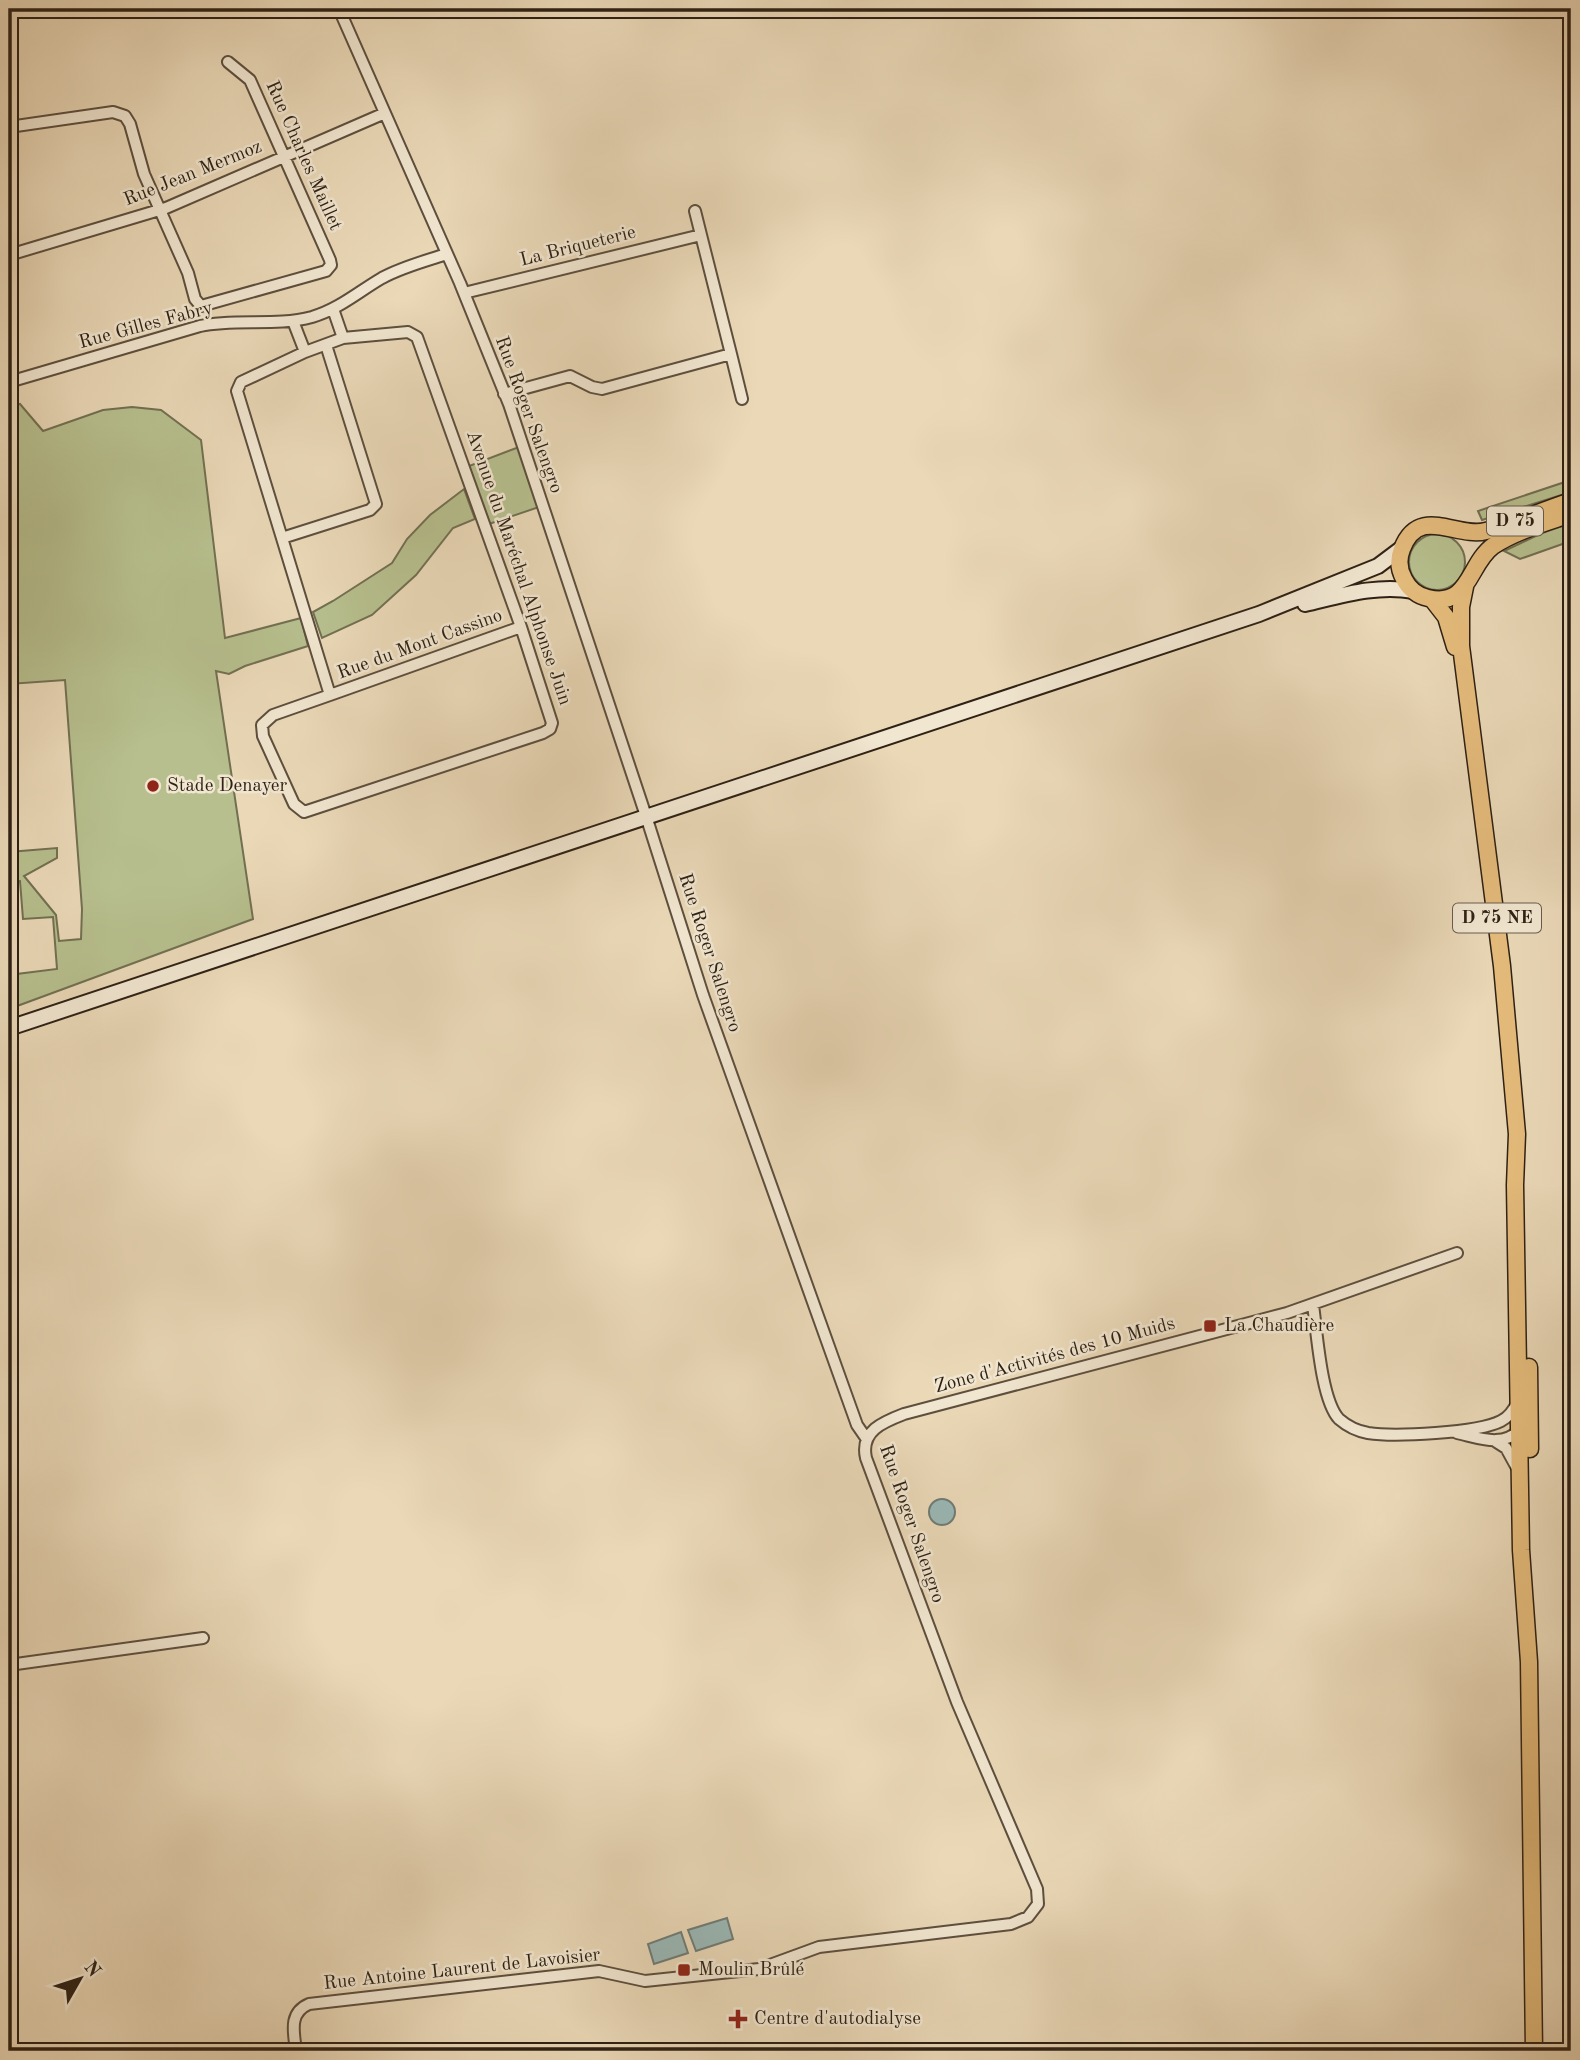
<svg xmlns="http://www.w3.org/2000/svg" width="1580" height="2060" viewBox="0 0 1580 2060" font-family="'Old Standard TT',serif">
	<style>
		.green { fill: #b7bf8e; stroke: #727052; stroke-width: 2 }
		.water { fill: #9ab8b6; stroke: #6f7c76; stroke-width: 2 }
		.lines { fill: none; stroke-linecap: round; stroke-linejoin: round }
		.street-casing { stroke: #5d4f3e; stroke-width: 14 }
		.secondary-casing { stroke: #2e2115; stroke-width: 18 }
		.primary-casing { stroke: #2e2115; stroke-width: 19 }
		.street { stroke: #f1e6d0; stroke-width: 10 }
		.secondary { stroke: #f1e6d0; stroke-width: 14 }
		.primary { stroke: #e5bc7c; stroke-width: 16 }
		.poi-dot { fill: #8f2418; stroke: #f1e6d0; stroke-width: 2.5 }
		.labels { text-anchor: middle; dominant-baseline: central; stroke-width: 5; stroke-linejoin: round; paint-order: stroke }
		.shield { fill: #f1e6d0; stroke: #685c4d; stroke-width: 2 }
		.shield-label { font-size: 18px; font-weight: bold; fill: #2e2115 }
		.street-label { font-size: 19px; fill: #2e2115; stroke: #f1e6d0 }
		.poi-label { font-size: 19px; fill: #2e2115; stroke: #f1e6d0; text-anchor: start }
	</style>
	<rect width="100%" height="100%" fill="#ead8b7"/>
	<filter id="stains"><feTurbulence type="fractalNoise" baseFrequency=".00286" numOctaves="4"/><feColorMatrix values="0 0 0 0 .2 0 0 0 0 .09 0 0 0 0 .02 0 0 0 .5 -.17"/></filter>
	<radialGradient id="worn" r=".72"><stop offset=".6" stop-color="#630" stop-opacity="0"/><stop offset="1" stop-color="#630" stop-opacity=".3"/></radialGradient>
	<path class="green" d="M20 404 43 431 103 410 132 407 161 410 201 440 225 638 301 618 308 646 245 666 229 674 216 671 253 919 9 1009V975L57 969 53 917 23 919 20 881 9 882V852L57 848V858L24 876 56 915 59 941 81 939 82 909 65 680 9 684V407Z
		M519 447 539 507 489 524 469 466Z
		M1571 480V492L1482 520 1478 511Z
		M464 489 475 519 453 528 416 575 372 615 322 638 313 612 333 601 392 563 407 539 430 515Z
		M1571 523V541L1520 559 1504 551 1542 533Z
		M1409 562a28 28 0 1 1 56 0a28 28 0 1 1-56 0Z"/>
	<path class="water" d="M929 1512a13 13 0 1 1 26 0a13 13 0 1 1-26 0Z
		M727 1918 733 1939 696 1951 688 1930Z
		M681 1932 688 1953 654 1964 648 1944Z"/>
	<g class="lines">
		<defs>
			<path id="street" d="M339 9 460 283 509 404 646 816 703 995 857 1425 866 1438
				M9 12 34 9
				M9 127 113 112 125 116 130 124 144 174 188 273 195 299 201 306 326 271 331 265 330 260 250 80 228 62
				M695 211 701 235
				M9 255 166 208 385 113
				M464 293 701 235 731 354 602 389 592 387 570 376 504 394
				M293 321 305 352 343 338 333 309
				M305 352 241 382 237 391 330 695 273 715 262 725 263 736 294 804 304 812 543 733 550 729 552 723 521 627 417 337 408 332 343 338
				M731 354 742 399
				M9 382 200 326C237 318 275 327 312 317 339 309 358 292 382 278 402 267 425 261 447 254
				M282 538 370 510 376 504 326 345
				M330 695 521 627
				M1313 1305C1317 1332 1321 1400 1339 1419 1347 1426 1357 1431 1368 1433 1394 1437 1478 1433 1501 1421 1509 1417 1514 1410 1518 1401
				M1457 1433C1480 1438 1502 1448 1521 1429
				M1495 1441 1506 1448 1517 1468
				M9 1665 203 1638
				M296 2051C294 2033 288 2013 309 2004L599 1971 645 1981 759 1969 819 1947 1011 1924 1028 1917 1038 1904 1037 1889 957 1702 866 1458C860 1431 883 1422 904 1414L1287 1313 1457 1253"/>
			<path id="secondary" d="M1305 604C1340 596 1377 584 1413 591
				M9 1028 1259 614 1378 566 1402 548"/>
			<path id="primary" d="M1571 501C1543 510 1515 523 1486 531 1457 539 1419 504 1402 549 1398 559 1399 570 1404 579 1409 589 1418 596 1428 598 1470 608 1468 564 1493 546 1516 531 1545 523 1571 514
				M1465 587 1461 607V646L1502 966 1517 1134 1515 1185 1521 1550 1529 1662 1534 2051
				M1432 599 1446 617 1455 647
				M1529 1367 1530 1449"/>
		</defs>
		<use href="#street" class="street-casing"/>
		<use href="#secondary" class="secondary-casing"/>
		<use href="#primary" class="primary-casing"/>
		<use href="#street" class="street"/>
		<use href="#secondary" class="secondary"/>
		<use href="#primary" class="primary"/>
	</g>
	<g class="poi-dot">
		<circle cx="153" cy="786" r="7"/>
		<rect x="1203" y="1319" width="14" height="14" rx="3.5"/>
		<rect x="677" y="1963" width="14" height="14" rx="3.5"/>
		<path d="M734.5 2008.5h7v7h7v7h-7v7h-7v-7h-7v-7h7z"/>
	</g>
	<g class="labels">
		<g class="shield">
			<rect x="1487" y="506.5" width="56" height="29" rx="5"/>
			<rect x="1453" y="903.5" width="88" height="29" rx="5"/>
		</g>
		<g class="shield-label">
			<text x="1515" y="521">D 75</text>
			<text x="1497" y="918">D 75 NE</text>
		</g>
		<g class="street-label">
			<text transform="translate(303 156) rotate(66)">Rue Charles Maillet</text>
			<text transform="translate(193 174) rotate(-22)">Rue Jean Mermoz</text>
			<text transform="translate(578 247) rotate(-14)">La Briqueterie</text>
			<text transform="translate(146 326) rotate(-15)">Rue Gilles Fabry</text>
			<text transform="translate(528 415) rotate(70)">Rue Roger Salengro</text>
			<text transform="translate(518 568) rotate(71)">Avenue du Maréchal Alphonse Juin</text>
			<text transform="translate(420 645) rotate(-20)">Rue du Mont Cassino</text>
			<text transform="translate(709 953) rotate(72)">Rue Roger Salengro</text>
			<text transform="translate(1055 1356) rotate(-15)">Zone d'Activités des 10 Muids</text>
			<text transform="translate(911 1524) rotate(71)">Rue Roger Salengro</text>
			<text transform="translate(462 1970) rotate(-6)">Rue Antoine Laurent de Lavoisier</text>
		</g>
		<g class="poi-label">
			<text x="167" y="786">Stade Denayer</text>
			<text x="1224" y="1326">La Chaudière</text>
			<text x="698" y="1970">Moulin Brûlé</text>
			<text x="754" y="2019">Centre d'autodialyse</text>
		</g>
	</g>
	<rect width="1580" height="2060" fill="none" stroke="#ead8b7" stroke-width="35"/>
	<rect x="10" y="10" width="1559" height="2039" fill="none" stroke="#2e2115" stroke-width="3.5"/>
	<rect x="18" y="18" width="1545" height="2025" fill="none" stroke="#2e2115" stroke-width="2"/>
	<g transform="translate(80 1979) rotate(51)" stroke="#f1e6d0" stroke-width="5" paint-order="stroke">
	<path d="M0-5L12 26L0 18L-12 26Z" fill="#2e2115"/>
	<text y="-10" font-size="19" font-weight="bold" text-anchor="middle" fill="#2e2115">N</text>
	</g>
	<rect width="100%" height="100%" filter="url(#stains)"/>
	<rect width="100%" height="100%" fill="url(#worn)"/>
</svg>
